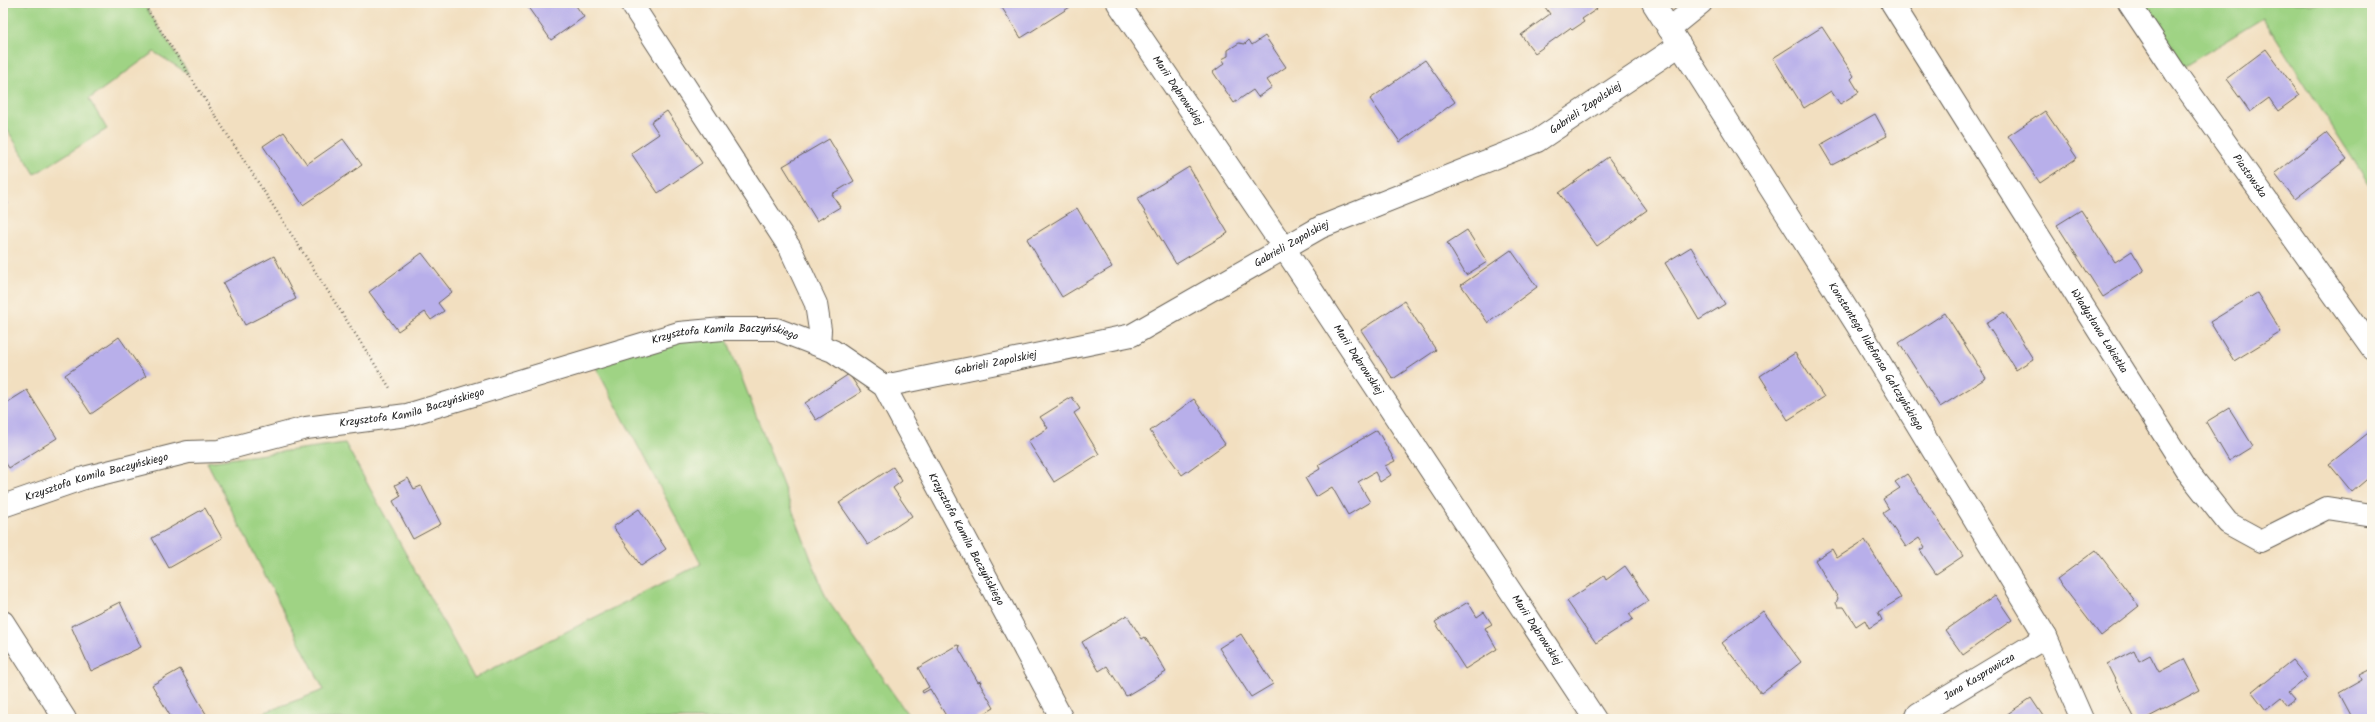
<svg xmlns="http://www.w3.org/2000/svg" width="2375" height="722" viewBox="0 0 2375 722" font-family="Kalam,sans-serif">
	<style>
		.green { fill: #9fd384; stroke: #5e7850 }
		.building { fill: #b8afea }
		.lines { fill: none; stroke-linecap: round; stroke-linejoin: round }
		.minor-casing { stroke: #676055; stroke-width: 24 }
		.path { stroke: #676055; stroke-width: 2.5; stroke-dasharray: 1 3; stroke-linecap: butt }
		.minor { stroke: #fff; stroke-width: 22 }
		.labels { text-anchor: middle; dominant-baseline: central; stroke-width: 3; stroke-linejoin: round; paint-order: stroke }
		.street-label { font-size: 11px; fill: #1c1c1c; stroke: #fbf7ec }
	</style>
	<rect width="100%" height="100%" fill="#fbf7ec"/>
	<filter id="ink" filterUnits="userSpaceOnUse"><feTurbulence type="fractalNoise" baseFrequency=".025" numOctaves="2"/><feDisplacementMap in="SourceGraphic" scale="8" xChannelSelector="R" yChannelSelector="G"/><feConvolveMatrix kernelMatrix="1 2 1 2 8 2 1 2 1" color-interpolation-filters="sRGB"/></filter>
	<filter id="wash" filterUnits="userSpaceOnUse"><feTurbulence type="fractalNoise" baseFrequency=".012" numOctaves="4" result="noise"/><feDisplacementMap in="SourceGraphic" scale="16" xChannelSelector="R" yChannelSelector="G"/><feGaussianBlur stdDeviation="0.9" result="paint"/><feColorMatrix in="noise" values="0 0 0 0 0 0 0 0 0 0 0 0 0 0 0 0 0 1.4 0 .05"/><feComposite in="paint" operator="in"/></filter>
	<g filter="url(#wash)">
		<rect width="100%" height="100%" fill="#f2dfc0"/>
		<path class="green" d="M3 3H143L189 74 154 52 89 99 107 129 35 174 3 123Z
			M2129 3H2372V189L2263 18 2175 72Z
			M723 329 826 598 911 719H247L324 690 207 462 345 443 474 678 701 564 592 360Z"/>
		<g id="blocks">
			<path class="building" d="M525 3H574L584 17 551 40Z
				M999 3H1067L1070 7 1021 38Z
				M1542 3H1592L1597 9 1582 19 1584 22 1572 30 1570 28 1535 53 1521 35 1550 14Z
				M1822 27 1854 76 1851 79 1859 92 1840 104 1831 91 1804 108 1773 58Z
				M1265 36 1286 67 1267 80 1272 87 1258 97 1253 90 1234 103 1213 72 1225 63 1222 59 1228 56V50L1239 43 1245 44 1249 40 1252 45Z
				M2266 49 2300 95 2278 111 2269 98 2250 112 2226 79Z
				M1425 60 1455 102 1400 142 1370 99Z
				M667 111 702 163 658 193 631 153 659 134 651 122Z
				M2045 111 2077 158 2040 183 2008 136Z
				M1875 114 1887 136 1832 165 1820 145Z
				M284 132 307 164 343 139 362 165 303 205 263 146Z
				M2326 133 2347 159 2295 199 2275 173Z
				M829 139 854 181 832 194 840 207 817 221 783 166Z
				M1608 157 1647 210 1597 246 1559 193Z
				M1189 167 1228 233 1176 264 1137 199Z
				M3 196 8 204 3 207Z
				M1077 208 1112 267 1062 297 1027 239Z
				M2081 210 2115 262 2132 251 2144 271 2103 297 2057 225Z
				M1467 230 1487 262 1466 275 1447 243Z
				M1691 247 1725 304 1699 320 1665 263Z
				M1511 250 1537 287 1488 323 1461 285Z
				M422 253 452 292 438 303 444 311 431 320 425 312 398 331 369 292Z
				M274 256 296 299 245 325 223 283Z
				M2257 293 2281 332 2234 361 2210 322Z
				M1404 301 1436 350 1393 379 1361 330Z
				M2004 312 2033 359 2016 370 1986 323Z
				M1945 313 1986 378 1940 407 1899 343Z
				M119 337 146 376 91 414 65 375Z
				M1795 353 1824 397 1788 420 1760 376Z
				M849 374 861 392 816 420 805 403Z
				M27 390 57 438 9 468 3 459V405Z
				M1072 397 1080 409 1074 413 1099 454 1054 482 1028 441 1048 428 1040 417Z
				M1194 399 1225 444 1182 475 1150 431Z
				M2229 408 2253 446 2229 461 2206 422Z
				M1377 430 1395 461 1385 466 1391 475 1380 482 1375 472 1358 482 1370 502 1348 515 1332 487 1316 497 1305 478 1320 469 1318 465Z
				M2372 430V475L2352 492 2329 464Z
				M893 467 902 481 893 488 912 516 868 545 839 503Z
				M1907 474 1963 556 1936 574 1920 550 1925 547 1919 538 1906 547 1883 513 1889 509 1883 499 1900 488 1895 482Z
				M408 478 414 489 421 486 441 524 413 539 393 501 401 496 395 485Z
				M205 508 222 538 169 568 152 538Z
				M639 509 666 549 641 566 613 527Z
				M1865 540 1901 598 1878 612 1882 620 1869 628 1865 620 1856 626 1844 607H1838L1836 603 1838 598 1815 560 1832 549 1837 558Z
				M2096 550 2139 606 2101 636 2057 579Z
				M1625 566 1649 601 1629 614 1633 619 1596 643 1567 601 1604 576 1606 580Z
				M1995 595 2012 620 1963 655 1945 630Z
				M120 602 141 647 91 671 71 626Z
				M1468 602 1477 617 1484 612 1492 624 1485 628 1497 649 1465 669 1435 622Z
				M1763 611 1801 662 1761 693 1722 643Z
				M1127 615 1142 639 1145 637 1166 672 1126 696 1107 666 1099 671 1082 642Z
				M1241 634 1273 684 1251 697 1219 648Z
				M957 645 960 646 959 649 978 682 981 681 980 684 994 708 975 719H948L930 689 923 693 922 691 929 687 918 668Z
				M2134 650 2139 661 2150 655 2159 672 2184 659 2200 690 2145 719H2135L2107 664Z
				M2292 660 2307 678 2289 692 2295 699 2287 705 2281 698 2266 710 2252 692Z
				M180 669 209 719H172L152 685Z
				M2372 669V719H2353L2339 693 2362 680 2360 675Z
				M2031 698 2045 719H2000Z"/>
		</g>
	</g>
	<g filter="url(#ink)">
		<use href="#blocks" fill-opacity="0" stroke="#676055" stroke-width="1"/>
		<g class="lines">
			<defs>
				<g id="minor">
					<path d="M631 3 790 248 816 304 820 330 819 345"/>
					<path id="s1" d="M1118 3 1284 248 1595 719"/>
					<path id="s2" d="M1653 3 1857 325 2046 637 2082 719"/>
					<path id="s3" d="M1892 3 2187 471 2228 523 2261 541 2327 508 2372 515"/>
					<path id="s4" d="M2129 3 2175 72 2372 348"/>
					<path d="M1669 29 1701 3"/>
					<path id="s5" d="M884 386 1132 335 1321 227 1537 141 1680 45"/>
					<path id="s6" d="M3 506 84 478 188 452 219 451 306 428 407 415 679 333 723 329H776L833 351 884 386 1062 719"/>
					<path d="M3 622 65 719"/>
					<path id="s7" d="M1916 719 1918 714 2046 637"/>
				</g>
			</defs>
			<use href="#minor" class="minor-casing"/>
			<path class="path" d="M143 3 390 388"/>
			<use href="#minor" class="minor"/>
		</g>
	</g>
	<g class="labels">
		<g class="street-label">
			<text stroke="none"><textPath href="#s1" startOffset="106">Marii Dąbrowskiej</textPath></text>
			<text stroke="none"><textPath href="#s5" startOffset="762">Gabrieli Zapolskiej</textPath></text>
			<text stroke="none"><textPath href="#s4" startOffset="211">Piastowska</textPath></text>
			<text stroke="none"><textPath href="#s5" startOffset="437">Gabrieli Zapolskiej</textPath></text>
			<text stroke="none"><textPath href="#s3" startOffset="388">Władysława Łokietka</textPath></text>
			<text stroke="none"><textPath href="#s6" startOffset="746">Krzysztofa Kamila Baczyńskiego</textPath></text>
			<text stroke="none"><textPath href="#s2" startOffset="418">Konstantego Ildefonsa Gałczyńskiego</textPath></text>
			<text stroke="none"><textPath href="#s1" startOffset="430">Marii Dąbrowskiej</textPath></text>
			<text stroke="none"><textPath href="#s5" startOffset="114">Gabrieli Zapolskiej</textPath></text>
			<text stroke="none"><textPath href="#s6" startOffset="422">Krzysztofa Kamila Baczyńskiego</textPath></text>
			<text stroke="none"><textPath href="#s6" startOffset="98">Krzysztofa Kamila Baczyńskiego</textPath></text>
			<text stroke="none"><textPath href="#s6" startOffset="1094">Krzysztofa Kamila Baczyńskiego</textPath></text>
			<text stroke="none"><textPath href="#s1" startOffset="754">Marii Dąbrowskiej</textPath></text>
			<text stroke="none"><textPath href="#s7" startOffset="77">Jana Kasprowicza</textPath></text>
		</g>
	</g>
	<rect width="2375" height="722" fill="none" stroke="#fbf7ec" stroke-width="16"/>
</svg>
